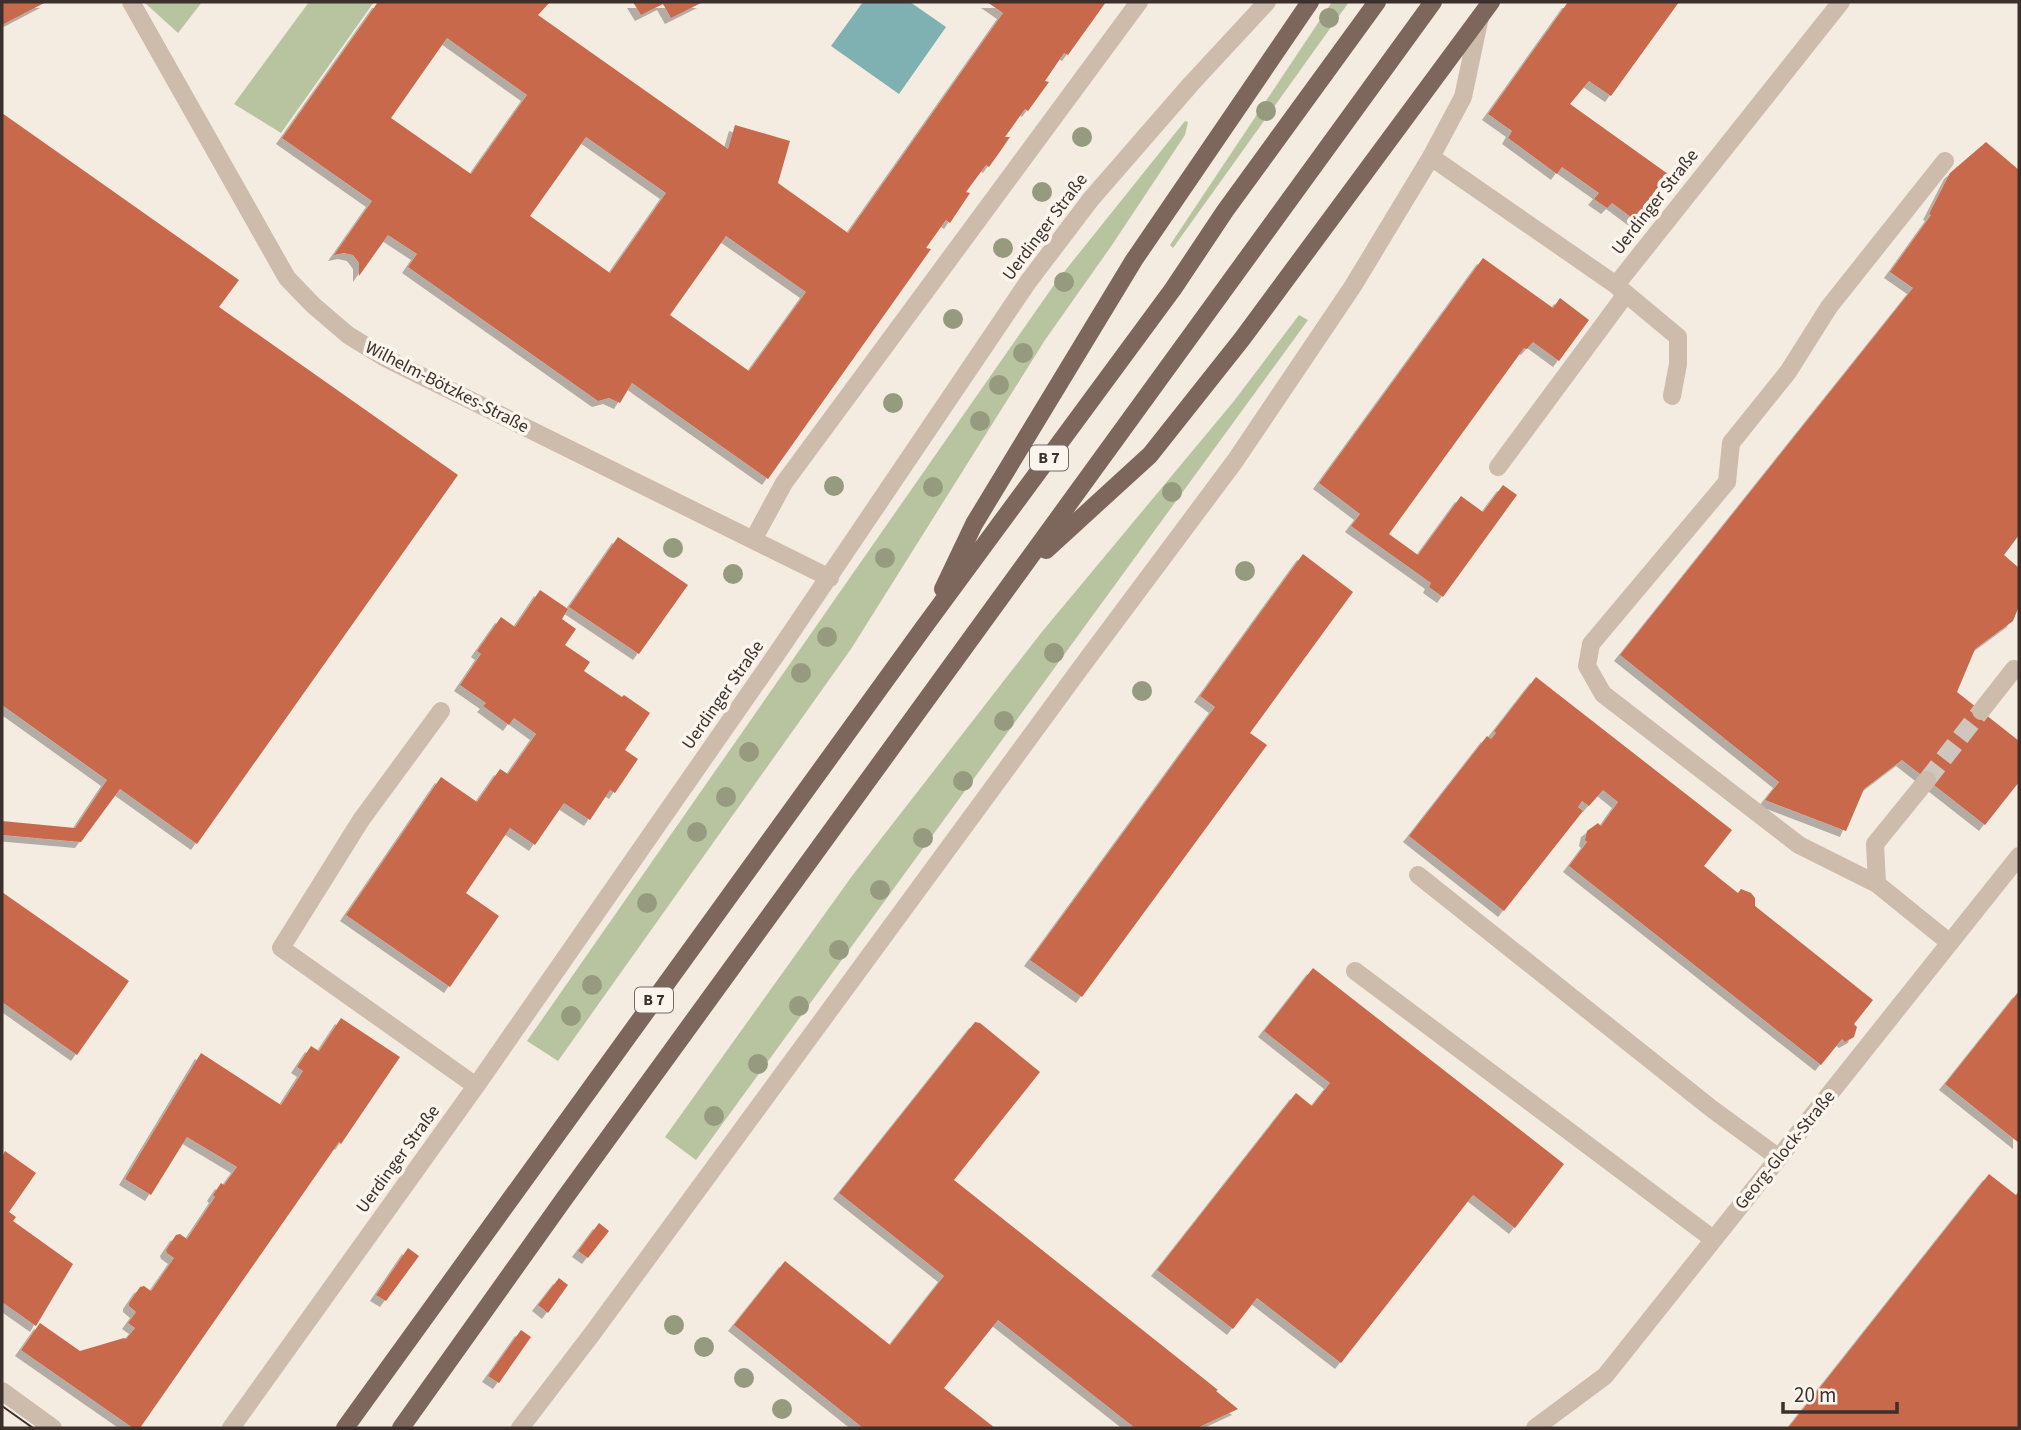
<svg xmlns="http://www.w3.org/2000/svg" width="2021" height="1430" viewBox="0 0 2021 1430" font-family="'Source Sans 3',sans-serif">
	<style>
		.green { fill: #b8c4a0 }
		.water { fill: #7fb0b2 }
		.building { fill: #c8694b; fill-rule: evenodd; filter: url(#shadow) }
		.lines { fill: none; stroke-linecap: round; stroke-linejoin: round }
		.minor-tunnel { stroke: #cfc6bd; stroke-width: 18; stroke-dasharray: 18 9; stroke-linecap: butt }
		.minor { stroke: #cdbbac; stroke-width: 18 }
		.major { stroke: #7d675c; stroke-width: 18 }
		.tram { stroke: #3b302b; stroke-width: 2 }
		.tree { fill: #969b7f }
		.labels { text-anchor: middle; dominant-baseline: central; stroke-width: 7; stroke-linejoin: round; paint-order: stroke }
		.shield { fill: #fbf5ee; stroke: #756b66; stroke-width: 2 }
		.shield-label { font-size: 16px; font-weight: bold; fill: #3b302b }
		.street-label { font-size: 18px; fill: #3b302b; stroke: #fbf5ee }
	</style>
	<defs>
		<filter id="shadow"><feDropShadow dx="-6" dy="6" stdDeviation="0" flood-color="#0004"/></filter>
	</defs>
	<rect width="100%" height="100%" fill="#f4ebe1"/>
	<path class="green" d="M144 2H202L178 33Z
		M309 2H374L281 133 234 104Z
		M1332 2H1349L1173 248 1170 245Z
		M1185 121 1188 122 1185 135 1112 245 1045 340 851 649 558 1061 527 1041 1056 282Z
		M1299 315 1308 320 696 1160 665 1137 852 876 1041 633 1234 401Z"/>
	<path class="water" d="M863 2H910L946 27 899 94 831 46Z"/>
	<path class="building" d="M2 2H46L2 25Z
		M378 2H550L538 15 728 149 735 125 790 141 778 183 848 233 1003 13 987 2H1106L1068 55 1064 53 1045 81 1049 82 1028 111 1025 109 1005 137H1010L999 153 989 167 986 165 966 192 970 193 950 223 946 220 926 248 931 249 768 479 632 383 620 403 609 398 598 401 408 267 417 254 388 235 359 276V263L353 255 344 253 334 255 372 201 282 138ZM447 38 527 95 471 174 391 118ZM586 137 666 193 610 273 530 216ZM726 236 806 292 749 371 670 315Z
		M633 2H703L671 18 663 4 641 15Z
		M1568 2H1679L1611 96 1589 81 1570 104 1668 174 1635 220 1612 203 1607 208 1594 199 1599 193 1562 167 1557 174 1508 138 1512 131 1488 114Z
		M2 113 239 280 219 307 458 475 197 844 120 789 81 842 2 835V821L75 828 107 780 2 705Z
		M1986 142 2019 170V535L2004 555 2019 568V606L2013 621 1975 649 1957 692 2019 741V782L1985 825 1902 760 1864 789 1846 831 1765 800 1779 782 1620 655 1913 288 1890 272 1931 215 1929 214 1950 173Z
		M1483 258 1553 308 1560 298 1589 320 1559 361 1533 342 1527 349 1524 348 1389 534 1418 555 1461 496 1483 512 1503 485 1517 495 1443 597 1429 587 1431 583 1351 526 1360 514 1319 483Z
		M618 537 688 585 639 654 569 607Z
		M1303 554 1353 592 1250 733 1267 745 1082 997 1030 960 1215 707 1200 696Z
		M540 590 568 609 562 619 576 629 565 645 590 662 584 671 622 697 624 695 650 713 625 750 638 759 615 793 610 790 590 820 564 803 535 845 510 828 466 893 499 916 450 987 346 915 441 777 477 802 500 769 508 774 536 734 514 718 509 725 483 706 486 703 460 685 481 654 477 651 501 617 515 627Z
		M1536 677 1732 830 1704 866 1738 893 1741 889 1751 893 1755 898V906L1873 1000 1854 1024 1857 1027 1854 1037 1845 1042 1842 1039 1821 1065 1569 866 1587 842 1585 840 1587 831 1598 823 1601 826 1618 802 1603 790 1589 806 1582 801 1578 807 1583 811 1504 911 1409 836 1487 736 1491 739 1496 733 1494 731Z
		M2 892 129 981 77 1055 2 1002Z
		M1313 968 1564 1164 1515 1228 1473 1195 1341 1363 1257 1298 1233 1329 1157 1270 1296 1093 1312 1106 1330 1083 1264 1031Z
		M2019 991V1143L1945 1084Z
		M341 1018 400 1057 341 1144 339 1142 140 1428H133L21 1350 40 1323 80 1351 124 1338 126 1339 135 1328 128 1323 136 1312 129 1306V1303L140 1287 144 1286 151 1291 174 1258 167 1253 166 1250 176 1235 180 1234 187 1239 215 1197 213 1195 221 1183 224 1185 237 1167 187 1137 151 1195 125 1179 201 1053 281 1105 303 1071 297 1067 311 1046 319 1051Z
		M975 1022 980 1023 1040 1072 954 1180 1218 1390 1216 1391 1238 1409 1197 1428H1135L998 1320 944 1388 995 1428H863L734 1325 785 1261 890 1345 944 1276 839 1193Z
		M5 1151 36 1173 9 1212 16 1217 13 1221 73 1264 36 1326 2 1302V1157Z
		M1989 1174 2016 1195 2019 1191V1428H1788Z
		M599 1223 609 1231 588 1258 578 1251Z
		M408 1248 419 1256 386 1301 376 1295Z
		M559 1278 568 1285 548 1313 538 1305Z
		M521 1330 531 1337 499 1383 488 1376Z"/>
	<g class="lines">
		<path class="minor-tunnel" d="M1927 780 1981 711"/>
		<path class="minor" d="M131 2 287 278 313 305 348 335 387 359 830 578
			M1431 157 1616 285 1841 2
			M1945 161 1829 307 1788 372 1731 443 1727 482 1591 644 1587 666 1603 694 1799 845 1877 884 1950 943
			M1618 287 1678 337V364L1672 396
			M1498 467 1626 294
			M753 540 784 483 1139 2
			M441 711 361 820 281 948 476 1086
			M1981 711 2014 669
			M1418 875 1712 1109 1779 1158
			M1877 884 1875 844 1927 780
			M1355 971 1713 1239
			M2 1391 53 1428
			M231 1428 476 1086 780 649 1028 282 1091 199 1191 84 1267 2
			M520 1428 592 1334 1082 666 1235 461 1353 286 1431 157 1463 97 1480 17
			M1535 1428 1605 1376 2019 856"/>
		<path class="major" d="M1046 550 1150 455 1242 339 1491 2
			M943 589 974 524 1134 260 1310 2
			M345 1428 924 627 1173 289 1225 211 1377 2
			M401 1428 564 1199 1433 2"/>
		<path class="tram" d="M2 1406 33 1428
			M2 1427 4 1428"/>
	</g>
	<g class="tree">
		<circle cx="1329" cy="18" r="10"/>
		<circle cx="1266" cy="111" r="10"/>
		<circle cx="1082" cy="137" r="10"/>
		<circle cx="1042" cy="192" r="10"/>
		<circle cx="1003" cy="248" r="10"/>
		<circle cx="1064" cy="282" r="10"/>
		<circle cx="953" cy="319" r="10"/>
		<circle cx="1023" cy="353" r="10"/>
		<circle cx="999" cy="385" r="10"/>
		<circle cx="893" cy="403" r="10"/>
		<circle cx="980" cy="421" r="10"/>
		<circle cx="834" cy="486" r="10"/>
		<circle cx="933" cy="487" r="10"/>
		<circle cx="1172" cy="492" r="10"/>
		<circle cx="673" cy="548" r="10"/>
		<circle cx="885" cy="558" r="10"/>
		<circle cx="1245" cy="571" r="10"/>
		<circle cx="733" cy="574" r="10"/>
		<circle cx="827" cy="637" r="10"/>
		<circle cx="1054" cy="653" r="10"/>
		<circle cx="801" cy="673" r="10"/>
		<circle cx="1142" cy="691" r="10"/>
		<circle cx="1004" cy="721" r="10"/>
		<circle cx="749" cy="752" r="10"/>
		<circle cx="963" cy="781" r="10"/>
		<circle cx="726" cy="797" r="10"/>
		<circle cx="697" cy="832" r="10"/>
		<circle cx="923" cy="838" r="10"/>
		<circle cx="880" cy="890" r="10"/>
		<circle cx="647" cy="903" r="10"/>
		<circle cx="839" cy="950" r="10"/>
		<circle cx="592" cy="985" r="10"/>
		<circle cx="799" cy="1006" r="10"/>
		<circle cx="571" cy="1016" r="10"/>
		<circle cx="758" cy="1064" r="10"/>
		<circle cx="714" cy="1116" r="10"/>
		<circle cx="674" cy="1325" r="10"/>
		<circle cx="704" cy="1347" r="10"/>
		<circle cx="744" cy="1378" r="10"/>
		<circle cx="782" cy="1409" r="10"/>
	</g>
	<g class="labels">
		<g class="shield">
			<rect x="1030" y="445.5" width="38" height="25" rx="5"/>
			<rect x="635" y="987.5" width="38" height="25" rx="5"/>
		</g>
		<g class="shield-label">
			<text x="1049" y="458">B 7</text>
			<text x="654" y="1000">B 7</text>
		</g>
		<g class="street-label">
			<text transform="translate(1655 202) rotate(-52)">Uerdinger Straße</text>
			<text transform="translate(1045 227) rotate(-53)">Uerdinger Straße</text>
			<text transform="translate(447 387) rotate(27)">Wilhelm-Bötzkes-Straße</text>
			<text transform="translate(723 695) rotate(-55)">Uerdinger Straße</text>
			<text transform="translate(1785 1150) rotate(-51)">Georg-Glock-Straße</text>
			<text transform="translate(398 1159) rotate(-54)">Uerdinger Straße</text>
		</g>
	</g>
	<rect width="2021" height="1430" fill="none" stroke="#3b302b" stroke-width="7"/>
	<path d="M1783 1402v10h114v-10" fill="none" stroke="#3b302b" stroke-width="3.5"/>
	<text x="1794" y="1402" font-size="21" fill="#3b302b" stroke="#fbf5ee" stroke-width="5" paint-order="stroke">20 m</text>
</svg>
